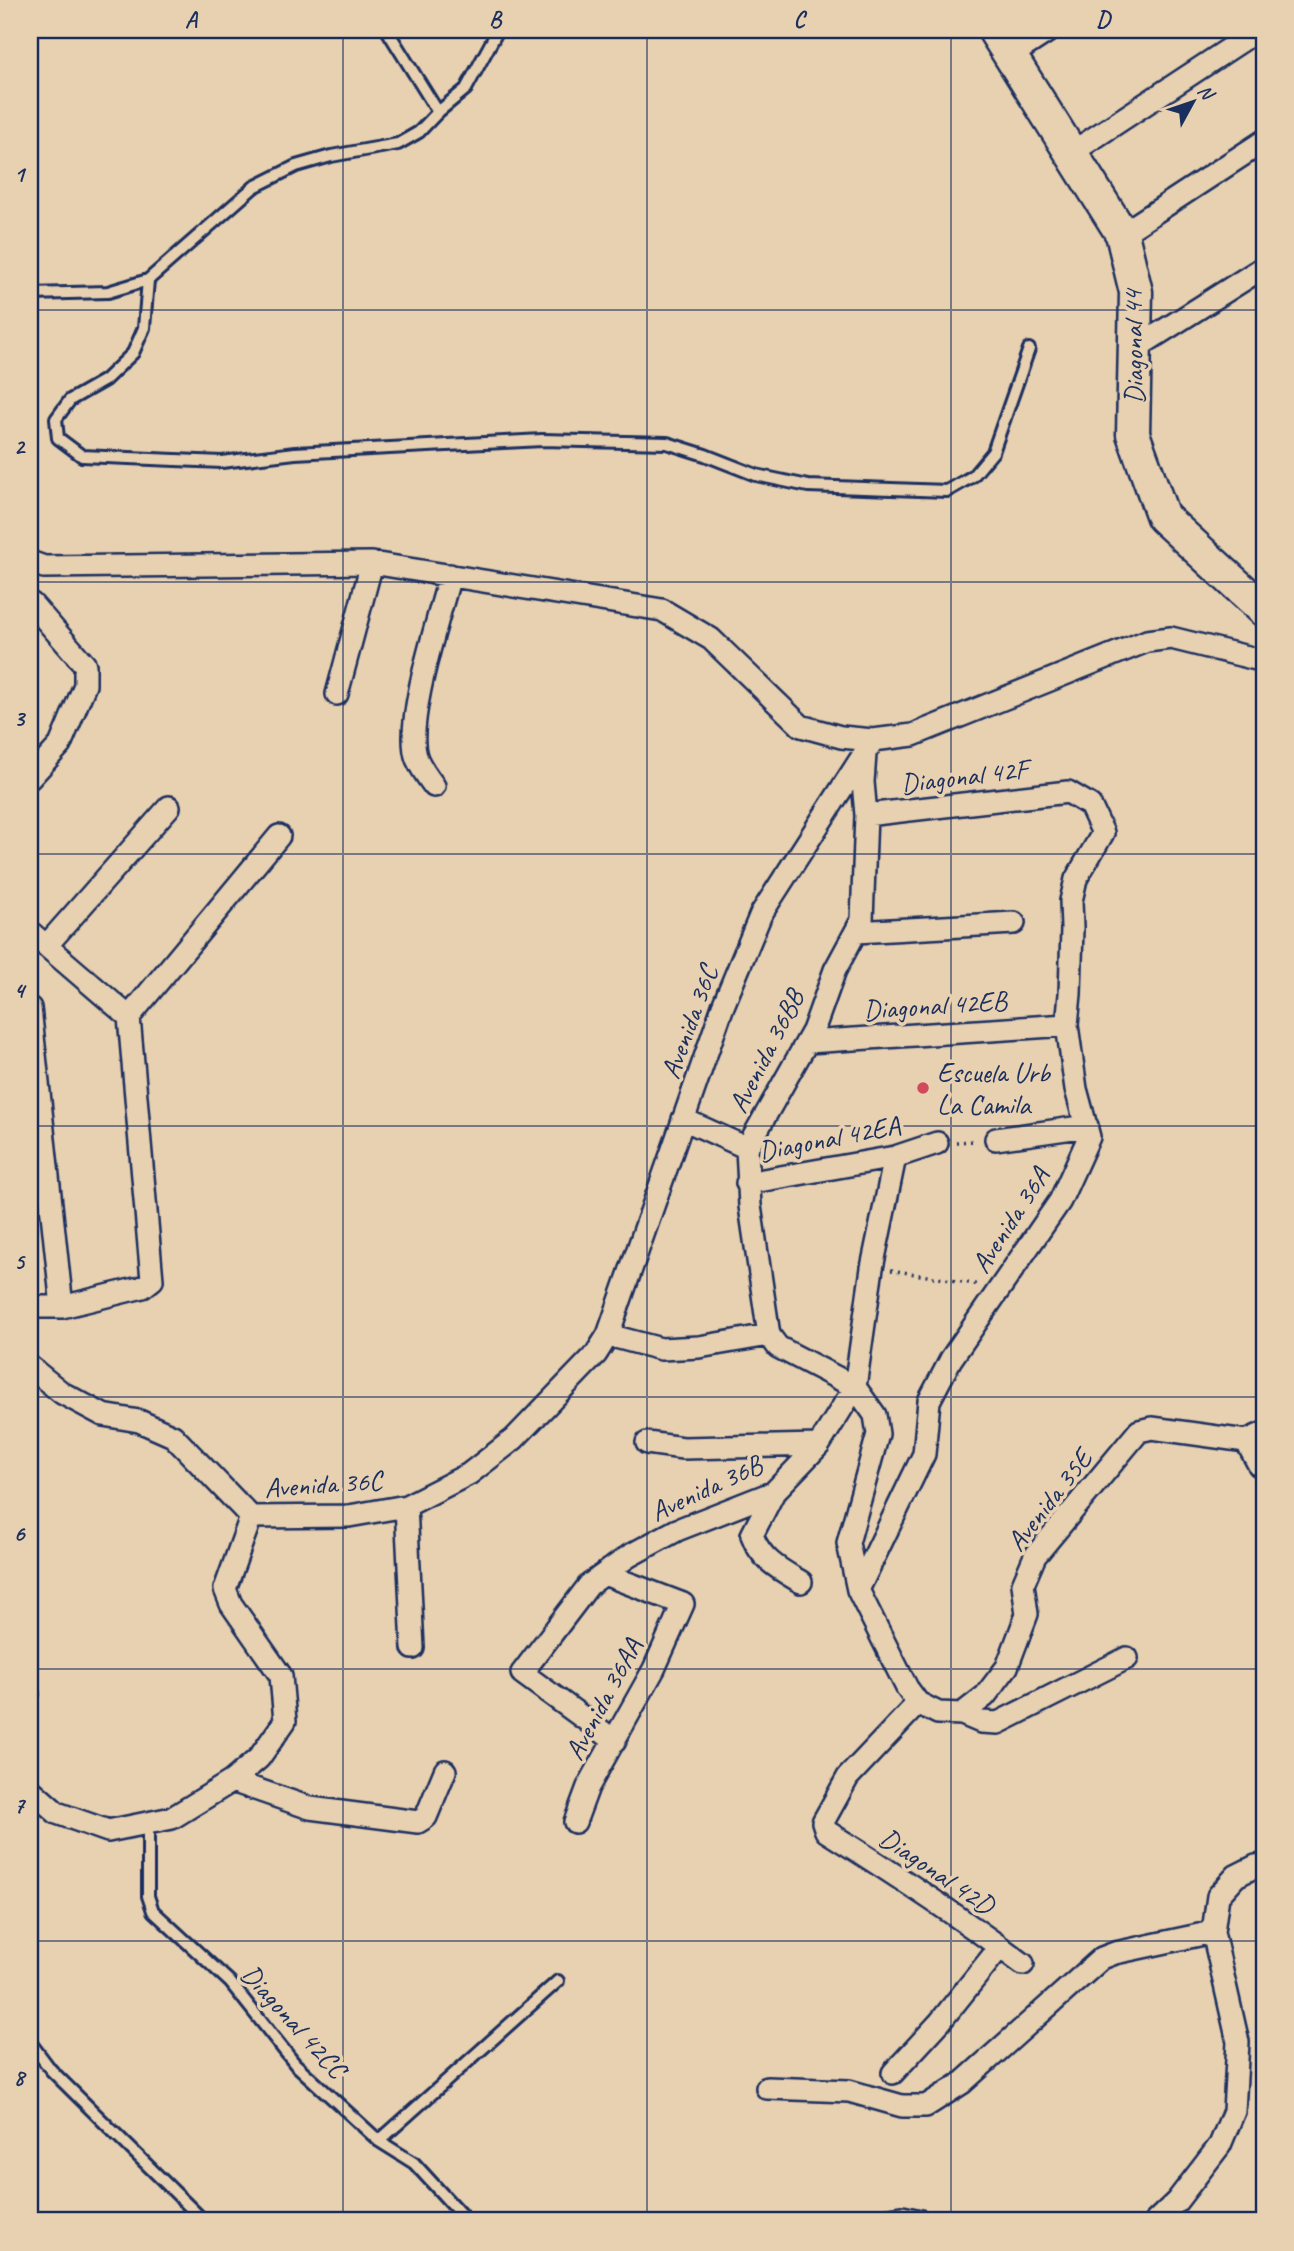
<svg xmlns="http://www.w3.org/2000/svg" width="1294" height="2251" viewBox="0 0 1294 2251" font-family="Caveat,sans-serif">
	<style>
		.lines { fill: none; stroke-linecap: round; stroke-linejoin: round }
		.service-casing { stroke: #1b2f5e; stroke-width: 16 }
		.minor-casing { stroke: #1b2f5e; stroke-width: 26 }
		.secondary-casing { stroke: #1b2f5e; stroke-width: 37 }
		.path { stroke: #1b2f5e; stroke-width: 3.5; stroke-dasharray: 2 5; stroke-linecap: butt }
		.service { stroke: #e8d1b1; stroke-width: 10 }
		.minor { stroke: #e8d1b1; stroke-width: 21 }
		.secondary { stroke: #e8d1b1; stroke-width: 32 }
		.grid { fill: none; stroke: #1b2f5e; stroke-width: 2; stroke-opacity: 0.55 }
		.poi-dot { fill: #d1495b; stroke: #e8d1b1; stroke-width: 2.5 }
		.labels { text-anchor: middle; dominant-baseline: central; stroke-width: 7; stroke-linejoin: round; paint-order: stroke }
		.street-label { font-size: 28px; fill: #1b2f5e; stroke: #e8d1b1 }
		.poi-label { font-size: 28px; fill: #1b2f5e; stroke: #e8d1b1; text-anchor: start }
		.neatline { fill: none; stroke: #1b2f5e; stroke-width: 2.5 }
		.grid-label { font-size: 23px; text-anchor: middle; font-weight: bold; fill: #1b2f5e }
	</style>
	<rect width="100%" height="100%" fill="#e8d1b1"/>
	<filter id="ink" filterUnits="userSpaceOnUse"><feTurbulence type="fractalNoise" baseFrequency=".0143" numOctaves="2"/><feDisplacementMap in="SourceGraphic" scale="14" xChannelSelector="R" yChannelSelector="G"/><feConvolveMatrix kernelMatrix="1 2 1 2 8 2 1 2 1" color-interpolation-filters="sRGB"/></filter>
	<g filter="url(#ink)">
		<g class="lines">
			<defs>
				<path id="service" d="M387 30 438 112 466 89 498 30
					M148 280 144 328 133 353 105 380 70 400 56 419 58 438 82 456 222 462 295 453 542 440 667 443 705 455 756 475 808 486 947 491 973 476 993 452 1029 349
					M30 294 108 292 148 280 254 187 296 166 331 156 398 144 419 132 438 112
					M30 1688 33 1694
					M148 1823V1896L153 1911 230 1982 295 2064 379 2141 414 2163 467 2221
					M30 2042 51 2070 204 2221
					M379 2141 558 1981"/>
				<path id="minor" d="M1010 56 1050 30
					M1071 153 1258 30
					M1122 234 1264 141
					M1136 348 1264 267
					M30 562 44 567 372 563 662 610 711 639 801 726 841 737 873 740
					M337 694 372 563
					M30 778 60 745 85 685V665L32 604
					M434 786C428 778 421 768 417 759 403 724 440 615 450 575
					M30 932 129 1017 152 1280 143 1287 62 1307H30
					M856 932 1014 923
					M46 946 169 807
					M30 1008 62 1307
					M129 1017 279 836
					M808 1042 1067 1025
					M683 1119 747 1148
					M996 1139 1087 1126
					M747 1183 895 1157 937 1143
					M608 1335 661 1349 699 1347 769 1335 778 1347 855 1387 875 1415 878 1434 848 1543 858 1590 907 1688 918 1703 938 1713 962 1714 981 1722 998 1723 1127 1658
					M769 1335 750 1206 747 1148 813 1031 835 970 862 920 866 815 863 782 865 754
					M30 1367 62 1393 103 1415 139 1421 173 1436 251 1517
					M1246 1441 1259 1465 1264 1462
					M647 1443 683 1448 819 1445
					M774 1492 752 1535C761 1560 779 1569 801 1582
					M406 1506 413 1648
					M251 1517 349 1516 406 1506 469 1474 514 1439 596 1354 608 1335 723 1006 761 914 873 740 913 735 1147 641 1171 638 1264 661
					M858 1590 924 1454 929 1401 951 1359 1060 1201 1089 1137 1076 1089 1067 1025 1070 994 1072 928 1071 901 1076 879 1103 833 1090 805 1068 792 866 815
					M918 1703 848 1777 823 1822 826 1831C893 1873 959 1916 1023 1964
					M962 1714 985 1696 1007 1667 1027 1614 1023 1584 1035 1556 1139 1431 1152 1428 1246 1441 1264 1433
					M615 1741 522 1673 589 1585 629 1556 677 1530 774 1492 819 1445 855 1387 872 1268 895 1157
					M232 1781 310 1808 418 1822 426 1817 445 1771
					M30 1789 57 1813 108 1831 172 1818 232 1781 259 1758 285 1721 281 1676 231 1604 225 1589 251 1517
					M575 1822 588 1787 654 1669 683 1604 604 1574
					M893 2073 940 2022 1000 1947
					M767 2088 849 2091 902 2106H926L962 2083 1102 1958 1115 1953 1213 1932
					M878 2221 902 2217 920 2221
					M1156 2221 1177 2201 1220 2145 1234 2111 1238 2042 1213 1932 1218 1896 1236 1876 1256 1866 1264 1865"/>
				<path id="secondary" d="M994 30 1122 234 1136 292 1133 434 1163 517 1264 610"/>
			</defs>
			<use href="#service" class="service-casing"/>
			<use href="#minor" class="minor-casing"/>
			<use href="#secondary" class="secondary-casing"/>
			<path class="path" d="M956 1142 976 1141
				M891 1270 980 1285"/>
			<use href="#service" class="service"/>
			<use href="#minor" class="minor"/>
			<use href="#secondary" class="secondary"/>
		</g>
	</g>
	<path class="grid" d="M343 30V2221M647 30V2221M951 30V2221M30 310H1264M30 582H1264M30 854H1264M30 1126H1264M30 1397H1264M30 1669H1264M30 1941H1264"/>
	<circle class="poi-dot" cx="923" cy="1088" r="7"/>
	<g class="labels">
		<g class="street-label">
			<text transform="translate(1133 347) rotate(-91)">Diagonal 44</text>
			<text transform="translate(964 776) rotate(-7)">Diagonal 42F</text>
			<text transform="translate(935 1005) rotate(-4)">Diagonal 42EB</text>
			<text transform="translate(689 1022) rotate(-70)">Avenida 36C</text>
			<text transform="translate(766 1051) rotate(-63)">Avenida 36BB</text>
			<text transform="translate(829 1138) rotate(-11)">Diagonal 42EA</text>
			<text transform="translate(1010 1220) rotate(-57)">Avenida 36A</text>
			<text transform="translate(323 1484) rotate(-4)">Avenida 36C</text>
			<text transform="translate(706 1488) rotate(-25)">Avenida 36B</text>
			<text transform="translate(1049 1500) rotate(-52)">Avenida 35E</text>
			<text transform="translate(603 1699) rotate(-62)">Avenida 36AA</text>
			<text transform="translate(937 1871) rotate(34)">Diagonal 42D</text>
			<text transform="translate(294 2021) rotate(48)">Diagonal 42CC</text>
		</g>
		<g class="poi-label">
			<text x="937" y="1072">Escuela Urb<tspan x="937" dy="32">La Camila</tspan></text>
		</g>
	</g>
	<rect width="1294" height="2251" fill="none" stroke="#e8d1b1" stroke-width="77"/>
	<g transform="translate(1193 102) rotate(50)" stroke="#e8d1b1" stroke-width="5" paint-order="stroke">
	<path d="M0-5L12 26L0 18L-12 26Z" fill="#1b2f5e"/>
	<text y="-10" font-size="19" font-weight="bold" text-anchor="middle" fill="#1b2f5e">N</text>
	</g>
	<rect x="38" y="38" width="1218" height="2174" class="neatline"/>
	<g class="grid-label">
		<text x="191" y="27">A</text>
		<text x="495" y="27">B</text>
		<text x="799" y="27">C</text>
		<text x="1103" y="27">D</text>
		<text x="19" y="182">1</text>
		<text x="19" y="454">2</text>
		<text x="19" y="726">3</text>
		<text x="19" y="998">4</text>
		<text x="19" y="1269">5</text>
		<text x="19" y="1541">6</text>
		<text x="19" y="1813">7</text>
		<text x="19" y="2085">8</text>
	</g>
</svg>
